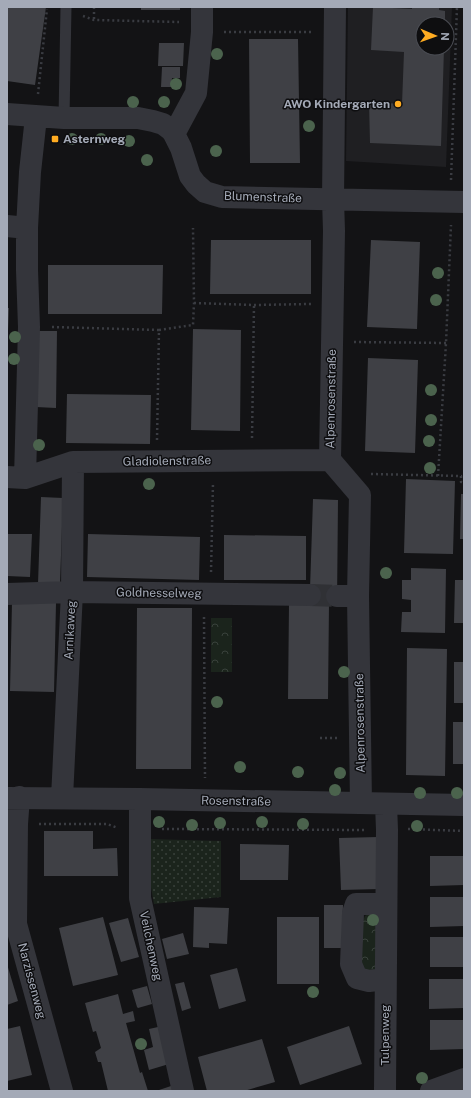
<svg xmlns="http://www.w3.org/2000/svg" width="471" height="1098" viewBox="0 0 471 1098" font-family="'Public Sans',sans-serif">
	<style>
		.built { fill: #1f1f22; fill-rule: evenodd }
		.grass { fill: url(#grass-dots) }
		.forest { fill: url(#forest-crowns) }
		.building { fill: #3f4045 }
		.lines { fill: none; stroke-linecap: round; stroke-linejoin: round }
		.street-tunnel { stroke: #303135; stroke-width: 22; stroke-dasharray: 22 11; stroke-linecap: butt }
		.path { stroke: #3a3c42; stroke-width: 2.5; stroke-dasharray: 2 3; stroke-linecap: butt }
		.lane { stroke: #34353b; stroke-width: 11 }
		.street { stroke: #34353b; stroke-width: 22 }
		.tree { fill: #4b634d }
		.poi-dot { fill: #ffac22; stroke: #0e0e10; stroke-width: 1.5 }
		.labels { text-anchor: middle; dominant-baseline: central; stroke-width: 3; stroke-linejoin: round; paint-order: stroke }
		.poi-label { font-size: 12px; font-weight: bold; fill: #a4aab7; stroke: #0e0e10; text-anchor: end }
		.street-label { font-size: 12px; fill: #a4aab7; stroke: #0e0e10 }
	</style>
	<defs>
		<pattern id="grass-dots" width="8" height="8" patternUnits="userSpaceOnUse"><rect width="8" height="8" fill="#1b241c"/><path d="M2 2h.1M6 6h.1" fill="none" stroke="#39413b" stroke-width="1.8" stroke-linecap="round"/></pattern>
		<pattern id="forest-crowns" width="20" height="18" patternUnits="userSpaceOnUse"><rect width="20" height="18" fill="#1b241c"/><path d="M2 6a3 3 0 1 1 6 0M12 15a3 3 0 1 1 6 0" fill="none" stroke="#39413b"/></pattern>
	</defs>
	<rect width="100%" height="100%" fill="#131315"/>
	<path class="built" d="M348 7H452L446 167 346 161ZM423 24H447V48H423Z"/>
	<path class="grass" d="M148 839 221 841V897L154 904 149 876Z"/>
	<path class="forest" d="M211 618H232V672H211Z
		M371 912 380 914 382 972 367 976 360 961 361 926 365 916Z"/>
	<path class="building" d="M7 7H46L35 85 7 81Z
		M141 7H180V10H141Z
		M373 7 412 9V7H439V10L445 11V24H423V48H444L441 146 370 143 369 102 402 104 404 52 371 50Z
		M249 39H298L300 163H250Z
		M159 43H184L183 66H158Z
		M162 67H180V78H172L171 87H161Z
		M211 240H311V294H210Z
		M371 240 420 242 417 329 367 327Z
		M48 265H163L162 314H48Z
		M7 308H9L8 331H7Z
		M193 329 241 330 240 431 191 430Z
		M37 331H57L56 408 36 407Z
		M368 358 418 360 415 453 365 451Z
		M67 394 151 395 150 444 66 443Z
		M406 479 455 481 453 554 404 553Z
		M461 494H464V539H460Z
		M41 497 63 498 60 584H38Z
		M313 499 338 500 337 605 329 604 328 699H288L289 604 310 589Z
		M7 534H32L30 577 7 576Z
		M88 534 200 537 199 580 87 577Z
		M224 535 306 536V580H224Z
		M411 568 446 569 445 633 401 632 402 612H411V600L402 599V580H411Z
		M455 580H464V623H454Z
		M12 602 56 603 54 692 10 691Z
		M137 608H192L191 769H136Z
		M407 648 447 649 445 776 406 775Z
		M454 662H464V703H454Z
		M453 722H464V764H453Z
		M44 831H93V849L117 848 118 876H44Z
		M378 837 379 889 341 890 339 838Z
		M240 844 289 845 288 880H240Z
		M430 856H464V885L430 886Z
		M430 897H464V926L430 927Z
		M324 905H343L342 948H324Z
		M194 907 229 908 227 944 209 943V948L193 947Z
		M103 917 118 975 73 986 59 928Z
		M277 917H319V984H277Z
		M128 918 139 957 121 962 109 923Z
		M183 933 189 954 167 959 162 939Z
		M430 937H464V967H430Z
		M7 964 18 1001 7 1005Z
		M237 968 246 1001 219 1009 210 975Z
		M429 979H464V1008L429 1009Z
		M184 982 191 1008 182 1011 175 984Z
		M147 986 152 1004 138 1008 137 1007 132 990Z
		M118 994 123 1014 133 1011 135 1021 126 1023 140 1073 142 1072 148 1091H108L101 1062H98L95 1052 101 1048 96 1031 93 1032 85 1003Z
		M430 1020H464V1049L430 1050Z
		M20 1026 32 1075 7 1081V1029Z
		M349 1026 362 1064 300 1085 287 1047Z
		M158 1027 169 1064 149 1070 144 1050 153 1047 149 1029Z
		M262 1039 275 1082 244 1091H207L198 1057Z
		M174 1085 175 1091H156Z"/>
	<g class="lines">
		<path class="street-tunnel" d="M310 595 337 596"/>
		<path class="path" d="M94 7V20
			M83 16 94 20 179 22
			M224 32H313
			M38 94 47 9
			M451 180 457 7
			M194 303 254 305 311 304
			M52 327 159 330 157 440
			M159 330 193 325 194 303 193 228
			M354 342 446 343
			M252 438 254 305
			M371 474 461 476V482H464
			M438 476 446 343 451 225
			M211 572 213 483
			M204 617 205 778
			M320 738H337
			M39 824H107L118 828
			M162 829 365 830
			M408 829 464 831"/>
		<path class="lane" d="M64 118 66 7"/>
		<path class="street" d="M335 7 333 199 334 231 330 460 360 495 358 596 361 803
			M7 114 64 118H138L153 121 163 124 171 130 174 134 181 148 190 176 196 184 205 192 222 197 464 202
			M174 134 196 93 202 32V7
			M7 226 27 228
			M7 477 25 478 73 462 330 460
			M25 478 29 327 27 270V228L30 172 36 117
			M7 594 72 592 310 595
			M337 596H358
			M19 797 17 824 16 924 62 1091
			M7 798 140 799 464 805
			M62 798 72 592 73 462
			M140 799V898L183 1091
			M385 979 369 981 357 978 351 964 353 913 356 904H386
			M385 1091 387 830 386 804
			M431 1091 464 1079"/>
	</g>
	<g class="tree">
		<circle cx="217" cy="54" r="6"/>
		<circle cx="176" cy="84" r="6"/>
		<circle cx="133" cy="102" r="6"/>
		<circle cx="164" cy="102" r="6"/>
		<circle cx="309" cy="126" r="6"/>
		<circle cx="72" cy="139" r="6"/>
		<circle cx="101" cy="139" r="6"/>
		<circle cx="129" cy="141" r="6"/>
		<circle cx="216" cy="151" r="6"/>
		<circle cx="147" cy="160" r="6"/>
		<circle cx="438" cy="273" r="6"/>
		<circle cx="436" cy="300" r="6"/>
		<circle cx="15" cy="337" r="6"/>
		<circle cx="14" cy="359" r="6"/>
		<circle cx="431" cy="390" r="6"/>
		<circle cx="431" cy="420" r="6"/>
		<circle cx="429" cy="441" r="6"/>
		<circle cx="39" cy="445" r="6"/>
		<circle cx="430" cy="468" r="6"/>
		<circle cx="149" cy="484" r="6"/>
		<circle cx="386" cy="573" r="6"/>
		<circle cx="344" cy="672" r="6"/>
		<circle cx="217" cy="702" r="6"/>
		<circle cx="240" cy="767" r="6"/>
		<circle cx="298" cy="772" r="6"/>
		<circle cx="340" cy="773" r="6"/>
		<circle cx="335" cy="790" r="6"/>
		<circle cx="420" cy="793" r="6"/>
		<circle cx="457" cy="793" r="6"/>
		<circle cx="159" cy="822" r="6"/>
		<circle cx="262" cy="822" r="6"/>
		<circle cx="220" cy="823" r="6"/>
		<circle cx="303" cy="824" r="6"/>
		<circle cx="192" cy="825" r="6"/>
		<circle cx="417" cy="826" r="6"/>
		<circle cx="373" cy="920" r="6"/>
		<circle cx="313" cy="992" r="6"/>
		<circle cx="141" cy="1044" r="6"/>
		<circle cx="422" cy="1078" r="6"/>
	</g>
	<g class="poi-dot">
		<circle cx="398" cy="104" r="4"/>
		<rect x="51" y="135" width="8" height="8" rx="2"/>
	</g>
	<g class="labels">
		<g class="poi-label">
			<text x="390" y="104">AWO Kindergarten</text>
			<text x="63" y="139" text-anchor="start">Asternweg</text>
		</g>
		<g class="street-label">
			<text transform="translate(263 197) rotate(2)">Blumenstraße</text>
			<text transform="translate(331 399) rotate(-89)">Alpenrosenstraße</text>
			<text transform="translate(167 461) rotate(-1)">Gladiolenstraße</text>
			<text transform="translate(159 593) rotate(1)">Goldnesselweg</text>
			<text transform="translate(70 630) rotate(-87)">Arnikaweg</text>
			<text transform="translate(360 723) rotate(-91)">Alpenrosenstraße</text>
			<text transform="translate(236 801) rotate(1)">Rosenstraße</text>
			<text transform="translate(151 946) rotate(78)">Veilchenweg</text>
			<text transform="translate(32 981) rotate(75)">Narzissenweg</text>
			<text transform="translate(385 1035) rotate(-90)">Tulpenweg</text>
		</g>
	</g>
	<rect width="471" height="1098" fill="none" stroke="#a4aab7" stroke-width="16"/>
	<g transform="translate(435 36) rotate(92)"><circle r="19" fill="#0e0e10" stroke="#4a4c53"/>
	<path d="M0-3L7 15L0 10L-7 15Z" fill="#ffac22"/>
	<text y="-6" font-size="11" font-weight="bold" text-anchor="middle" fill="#a4aab7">N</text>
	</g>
</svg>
